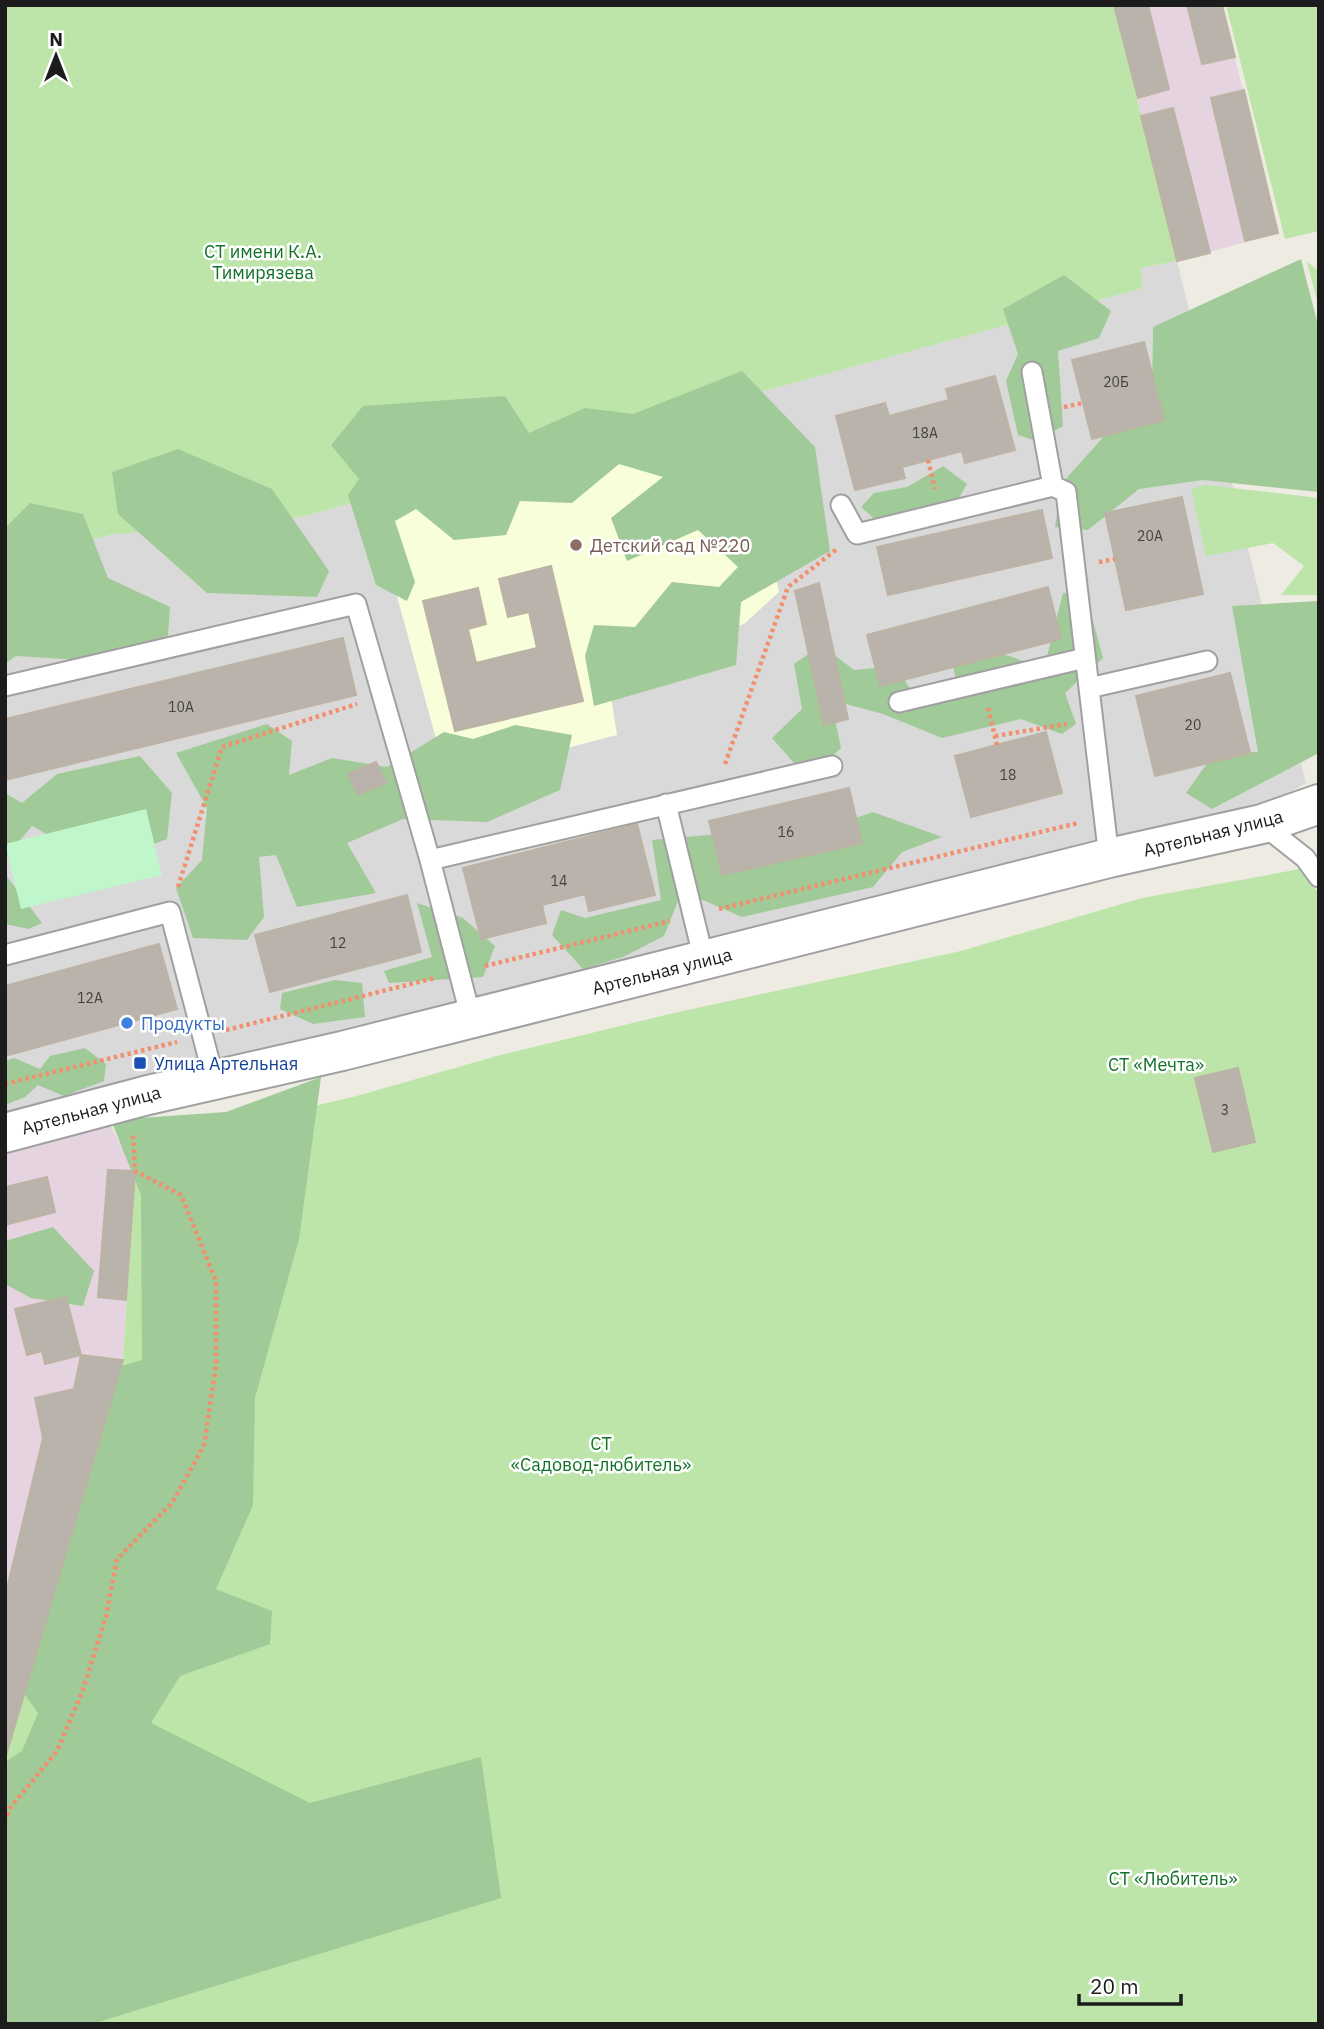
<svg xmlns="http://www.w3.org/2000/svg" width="1324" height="2029" viewBox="0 0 1324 2029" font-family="'IBM Plex Sans',sans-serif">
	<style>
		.residential { fill: #dad9d9 }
		.industrial { fill: #e5d4df }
		.education { fill: #f8fdda }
		.grass { fill: #bee5a9 }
		.forest { fill: #a0ca98 }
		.park { fill: #c0f6cc }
		.building { fill: #b9b3ab; stroke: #bdb3a5; stroke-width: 2 }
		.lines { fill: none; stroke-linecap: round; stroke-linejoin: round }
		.service-casing { stroke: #a0a0a0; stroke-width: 23 }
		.tertiary-casing { stroke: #a0a0a0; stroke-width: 42 }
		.path { stroke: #f18f6e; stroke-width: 4.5; stroke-dasharray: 3.5 3.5; stroke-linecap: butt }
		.service { stroke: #fff; stroke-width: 19 }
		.tertiary { stroke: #fff; stroke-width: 38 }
		.education-dot { fill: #8d6e63; stroke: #fff; stroke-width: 2.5 }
		.shop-dot { fill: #3f7fe0; stroke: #fff; stroke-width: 2.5 }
		.transit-dot { fill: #1a4fb4; stroke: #fff; stroke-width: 2.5 }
		.labels { text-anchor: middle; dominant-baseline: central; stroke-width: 5; stroke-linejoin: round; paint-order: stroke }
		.number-label { font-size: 14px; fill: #434240 }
		.park-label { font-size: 18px; fill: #117227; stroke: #fff }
		.education-label { font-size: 18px; fill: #785e54; stroke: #fff; text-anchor: start }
		.street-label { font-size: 18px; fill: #1c1c1c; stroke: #fff }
		.shop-label { font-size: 18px; fill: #366cbe; stroke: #fff; text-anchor: start }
		.transit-label { font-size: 18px; fill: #164399; stroke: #fff; text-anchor: start }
	</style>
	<rect width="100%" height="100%" fill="#edebe2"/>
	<path class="residential" d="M1177 261 1306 783 1259 809 5 1121V561L114 534 278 522 308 515 1143 288 1140 268Z"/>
	<path class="industrial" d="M1114 5H1222L1278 233 1177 261Z
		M110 1125 135 1171 123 1360 5 1759V1151Z"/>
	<path class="education" d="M734 399 779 592 744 624 607 671 617 735 447 779 370 498Z"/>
	<path class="grass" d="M5 5H1114L1177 261 1140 268 1143 288 308 515 278 522 114 534 5 561Z
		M1226 5H1319V231L1285 239Z
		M1307 262 1319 271V308Z
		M1206 485 1319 498V595H1281L1304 566 1273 543 1206 556 1191 489Z
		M1300 869 1319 894V2024H5V1759L123 1360 135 1171 209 1130 353 1097 497 1056 678 1012 961 951 1142 898Z"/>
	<path class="forest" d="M1301 259 1319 329V492L1203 480 1139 489 1088 530 1055 527 1062 483 1117 422 1152 410 1153 327Z
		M1064 275 1111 311 1099 338 1058 351 1063 426 1036 441 1018 435 1006 381 1018 354 1003 309Z
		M742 371 815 447 830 551 741 602 736 665 594 706 585 656 594 625 635 627 672 582 719 587 738 567 698 530 627 561 611 518 663 477 619 464 572 503 520 501 506 535 454 540 416 509 395 521 415 582 407 601 376 585 348 495 359 479 331 445 363 406 505 396 529 433 585 408 633 414Z
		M178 449 272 489 329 571 317 597 207 593 118 514 112 472Z
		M943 466 967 484 947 519 888 531 861 507 874 493 907 487Z
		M30 503 83 514 108 578 170 607 168 636 80 660 16 656 5 664V528Z
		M1085 592 1103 658 1065 693 1076 724 1062 734 1021 719 942 738 883 714 831 700 841 748 808 779 772 738 802 709 794 664 821 645 854 670 896 666 920 705 960 696 949 650 962 640 1044 668 1063 593Z
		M1319 601V753L1212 809 1186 793 1215 752H1258L1232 606Z
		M267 724 292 741 289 775 332 758 387 767 444 732 473 739 515 725 572 735 560 790 487 822 403 819 347 843 376 893 297 907 276 855 259 857 264 917 247 940 193 938 176 888 202 860 207 808 176 753Z
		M140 756 172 793 167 839 100 864 32 826 5 858V793L22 803 57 774Z
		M873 812 942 837 902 852 873 887 742 917 682 891 664 936 623 957 583 969 552 935 561 910 585 918 661 900 652 840 841 823Z
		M5 874 42 923 29 929 5 924Z
		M417 903 463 918 495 946 483 977 389 983 384 971 432 957Z
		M335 980 362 983 365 1017 313 1024 280 1009 282 993Z
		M85 1048 106 1064 104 1081 64 1096 38 1085 25 1097 5 1105V1061L14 1058 40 1069 50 1056Z
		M321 1077 299 1239 255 1398 253 1505 216 1589 272 1611 270 1644 180 1676 151 1723 310 1803 481 1757 501 1898 92 2024H5V1762L22 1751 38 1713 15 1681 91 1375 142 1360 141 1195 111 1120 226 1112Z
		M53 1227 94 1271 83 1306 31 1298 5 1284V1241Z"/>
	<path class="park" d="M146 809 162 875 21 909 5 844Z"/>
	<path class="building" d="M1114 5H1148L1169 89 1138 98Z
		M1187 5H1222L1235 57 1202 64Z
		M1244 90 1278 233 1245 241 1211 98Z
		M1173 108 1210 253 1177 261 1141 116Z
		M1144 342 1164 420 1092 439 1072 360Z
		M995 376 1015 450 965 463 962 451 902 467 905 478 855 490 836 416 885 403 889 416 949 400 946 389Z
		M1182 497 1203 594 1126 610 1105 513Z
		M1042 510 1052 558 888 595 877 547Z
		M551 566 583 701 455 731 423 601 478 588 486 624 468 629 476 663 537 648 529 612 508 617 499 579Z
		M819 583 848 719 824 725 795 591Z
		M1048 587 1061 639 880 686 867 635Z
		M343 638 356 695 5 780V719Z
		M1230 673 1250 753 1155 776 1136 696Z
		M1046 732 1062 793 971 817 955 756Z
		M376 762 386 783 358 795 348 774Z
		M849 788 862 843 722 875 709 821Z
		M637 824 655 895 589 911 585 894 542 905 546 923 481 939 463 868Z
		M407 895 421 952 270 992 255 935Z
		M159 944 177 1009 5 1056V986Z
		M1238 1068 1255 1142 1213 1152 1195 1078Z
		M108 1170 135 1171 126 1300 98 1297Z
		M47 1177 55 1212 5 1225V1187Z
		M66 1297 81 1355 45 1364 42 1351 27 1355 15 1309Z
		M81 1355 123 1360 5 1759V1597L43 1438 35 1398 74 1389Z"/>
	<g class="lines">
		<defs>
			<path id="service" d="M1032 372 1053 486
				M841 505 857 534 1053 486 1066 492 1089 688
				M5 686 356 604 430 860 471 1018
				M899 702 1085 658
				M666 804 704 960
				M1262 824 1305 858 1319 877
				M1109 858 1089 688 1207 661
				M430 860 832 766
				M5 955 170 912 214 1079"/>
			<path id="tertiary" d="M5 1133 148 1095 342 1051 1109 858 1262 824 1319 804"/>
		</defs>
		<use href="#service" class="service-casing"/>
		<use href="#tertiary" class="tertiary-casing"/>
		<path class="path" d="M1064 407 1083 403
			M928 460 935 489
			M1099 562 1115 559
			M988 708 997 745
			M995 736 1067 724
			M725 764 788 587 837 549
			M178 887 222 747 357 704
			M719 909 1078 823
			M485 966 670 921
			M226 1030 435 978
			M5 1084 177 1042
			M5 1822 10 1808 57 1751 83 1690 106 1616 117 1559 172 1503 204 1445 216 1365V1281L181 1195 135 1171 133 1135"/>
		<use href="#service" class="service"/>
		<use href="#tertiary" class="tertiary"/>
	</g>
	<circle class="education-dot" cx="576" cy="545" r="7"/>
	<circle class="shop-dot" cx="127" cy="1023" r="7"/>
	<rect class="transit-dot" x="133" y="1056" width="14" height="14" rx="3.5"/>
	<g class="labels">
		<g class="number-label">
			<text x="1116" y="382">20Б</text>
			<text x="925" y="433">18А</text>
			<text x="1150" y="536">20А</text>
			<text x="181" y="707">10А</text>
			<text x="1193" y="725">20</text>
			<text x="1008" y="775">18</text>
			<text x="786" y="832">16</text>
			<text x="559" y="881">14</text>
			<text x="338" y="943">12</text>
			<text x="90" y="998">12А</text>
			<text x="1225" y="1110">3</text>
		</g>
		<g class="park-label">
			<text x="263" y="251">СТ имени К.А.<tspan x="263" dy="21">Тимирязева</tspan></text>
			<text x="1156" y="1064">СТ «Мечта»</text>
			<text x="601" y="1443">СТ<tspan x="601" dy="21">«Садовод-любитель»</tspan></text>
			<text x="1173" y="1878">СТ «Любитель»</text>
		</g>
		<g class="education-label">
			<text x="590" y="545">Детский сад №220</text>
		</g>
		<g class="street-label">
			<text transform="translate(1213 833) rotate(-14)">Артельная улица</text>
			<text transform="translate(662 971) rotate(-14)">Артельная улица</text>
			<text transform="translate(91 1110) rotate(-15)">Артельная улица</text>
		</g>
		<g class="shop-label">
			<text x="141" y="1023">Продукты</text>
		</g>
		<g class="transit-label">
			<text x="154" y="1063">Улица Артельная</text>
		</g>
	</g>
	<rect width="1324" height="2029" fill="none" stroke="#1c1c1c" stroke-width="14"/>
	<g transform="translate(56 56)" stroke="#ffffff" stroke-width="5" paint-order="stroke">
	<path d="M0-5L12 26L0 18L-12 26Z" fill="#1c1c1c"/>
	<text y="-10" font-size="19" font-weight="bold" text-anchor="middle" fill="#1c1c1c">N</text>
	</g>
	<path d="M1079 1994v10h102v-10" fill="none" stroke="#1c1c1c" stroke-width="3.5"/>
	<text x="1090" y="1994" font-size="21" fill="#1c1c1c" stroke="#ffffff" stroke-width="5" paint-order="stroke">20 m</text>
</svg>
